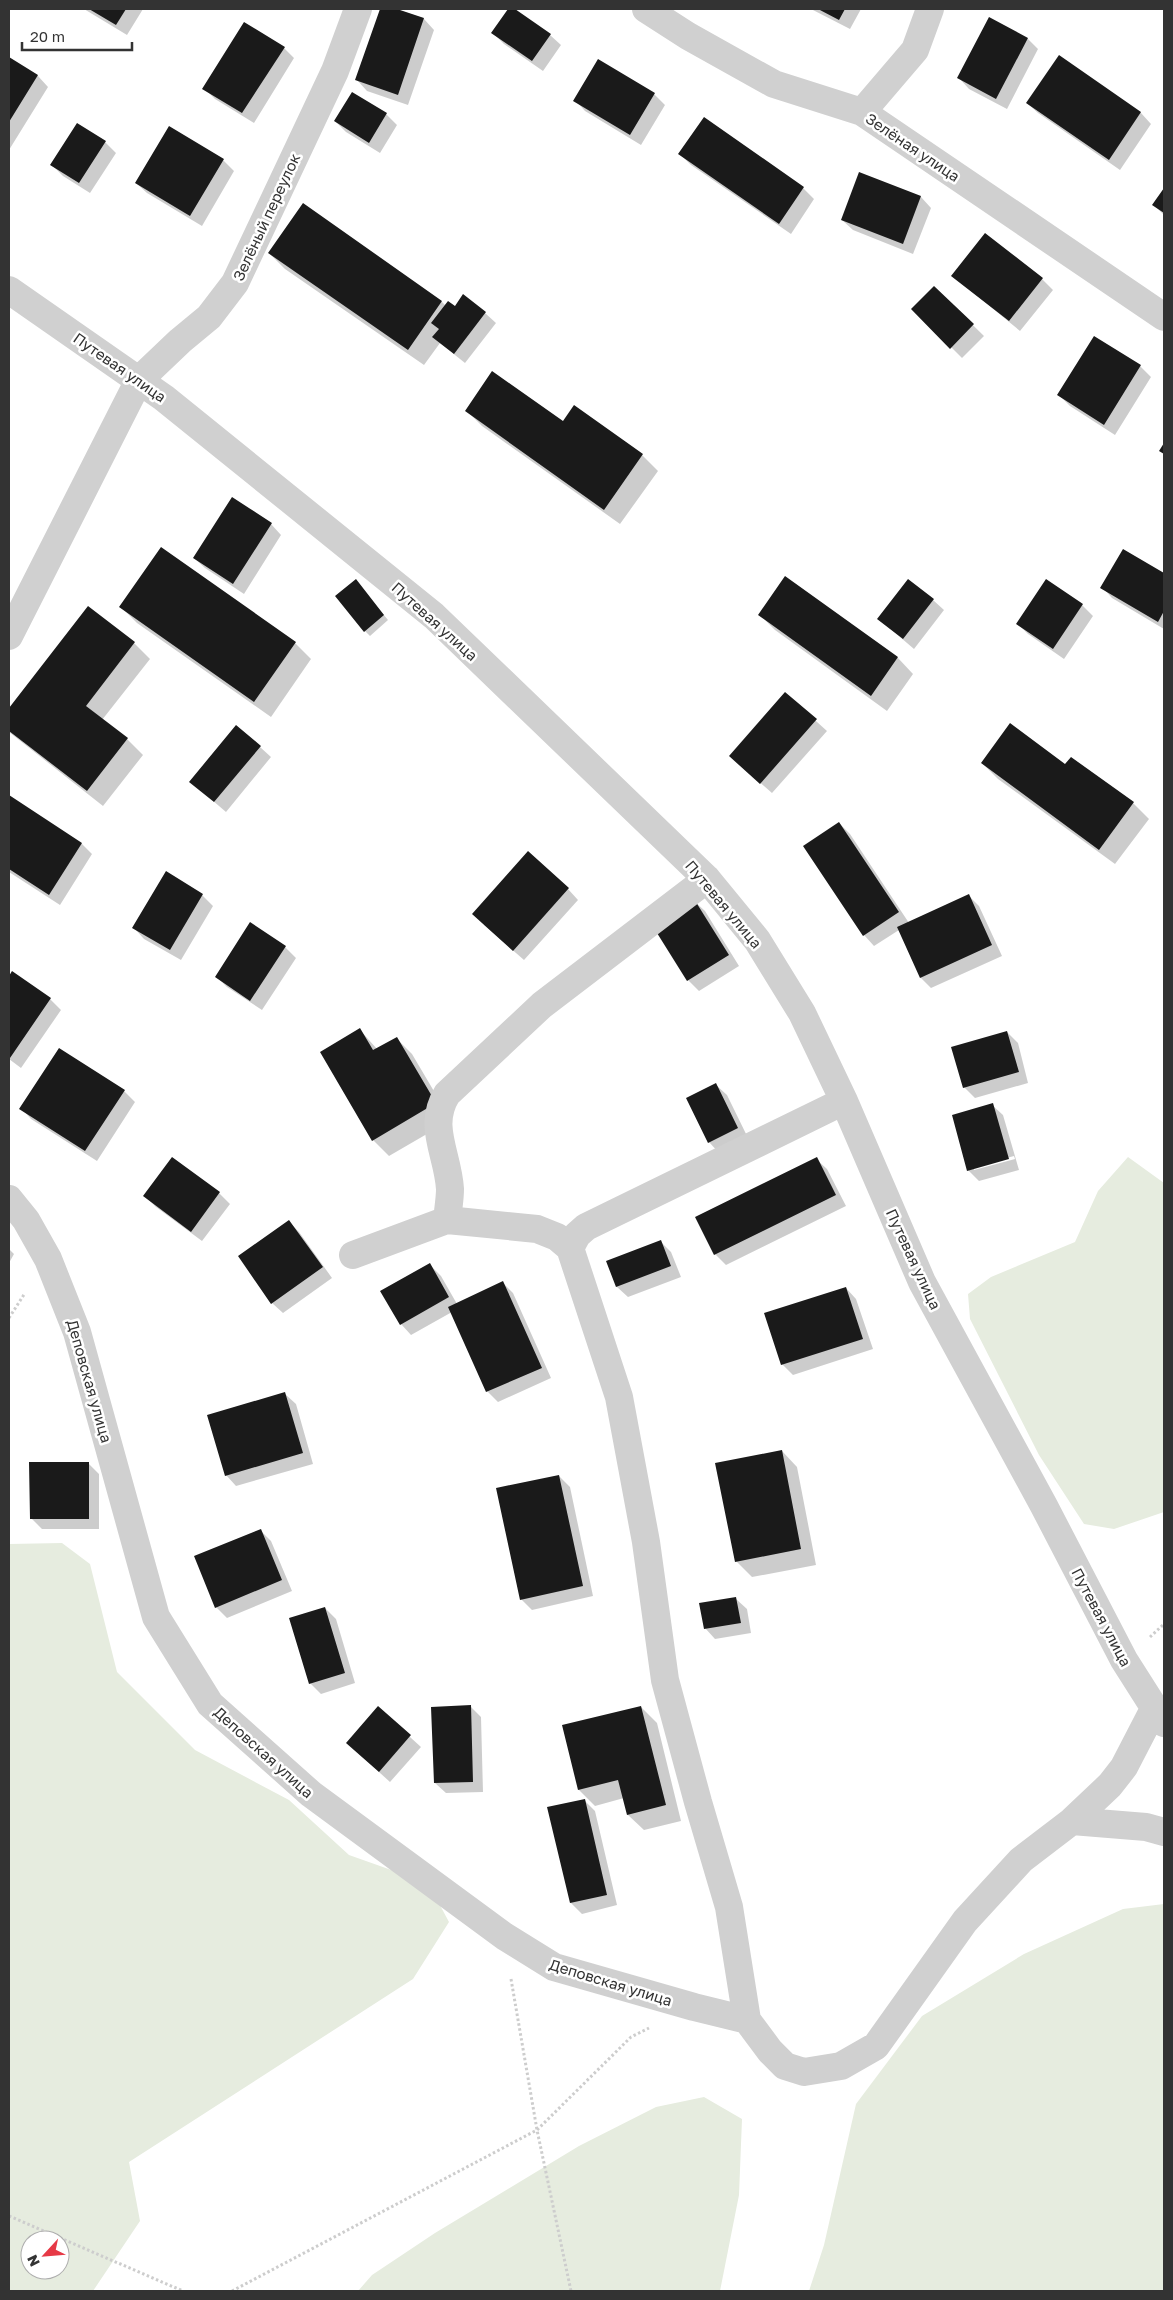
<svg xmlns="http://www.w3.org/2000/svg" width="1173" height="2300" viewBox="0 0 1173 2300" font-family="'Golos Text',sans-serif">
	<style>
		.green { fill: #e6ecdf; fill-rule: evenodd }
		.shadow { fill: #0003; fill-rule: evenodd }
		.building { fill: #1a1a1a }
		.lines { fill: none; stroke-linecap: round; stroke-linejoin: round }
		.path { stroke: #cdcdcd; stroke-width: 3; stroke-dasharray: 2.5 2.5; stroke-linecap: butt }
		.street { stroke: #d0d0d0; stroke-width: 28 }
		.labels { text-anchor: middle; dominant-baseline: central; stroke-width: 5; stroke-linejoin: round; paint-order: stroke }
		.street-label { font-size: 15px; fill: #333; stroke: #fff }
	</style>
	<rect width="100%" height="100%" fill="#fff"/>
	<path class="green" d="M1128 1157 1164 1183V1512L1114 1529 1084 1524 1039 1455 970 1319 968 1294 991 1277 1075 1242 1098 1191Z
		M62 1543 90 1564 117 1672 195 1750 289 1800 349 1855 428 1883 449 1922 413 1979 129 2162 140 2221 93 2291H9V1544ZM30 2240H60V2270H30Z
		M1164 1904V2291H809L824 2245 856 2104 922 2016 1024 1954 1123 1909Z
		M704 2097 742 2119 739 2195 720 2291H358L372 2275 435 2233 579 2146 656 2107Z"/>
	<path class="shadow" d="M84 9H143L127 35Z
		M381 9H393L424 19 434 30 408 105 367 91 357 80Z
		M510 9 550 35 561 45 543 71 504 44 493 33Z
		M811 9H861L850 29Z
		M1028 39 1038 49 1007 109 969 89 959 78Z
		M284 48 294 58 254 123 215 99 204 88Z
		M1059 57 1141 113 1151 124 1120 170 1038 113 1027 103Z
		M9 58 38 76 48 87 9 150Z
		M599 61 654 94 665 105 641 145 585 111 575 100Z
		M386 114 397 125 380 153 346 132 335 121Z
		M105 142 116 153 90 193 63 176 52 165Z
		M680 154 803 188 814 199 791 234 691 165Z
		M223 160 234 171 202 226 147 193 136 183Z
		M860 174 921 197 931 208 913 254 853 230 842 220Z
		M1164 190V215L1154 205Z
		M269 253 442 302 446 306 485 313 496 323 465 363 440 343 424 365 285 269Z
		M953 276 1042 279 1053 290 1020 331Z
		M934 287 984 336 962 358 913 309Z
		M1095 338 1140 366 1151 377 1115 435 1070 406 1059 395Z
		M574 407 642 455 658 471 620 524 482 426 466 410 563 422Z
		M271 524 281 535 244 594 205 568 194 558Z
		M1124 550 1164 574V629L1112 598 1102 587Z
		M786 578 898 658 913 674 887 711 775 630 760 615Z
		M1047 581 1082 605 1093 616 1064 659 1028 634 1018 624Z
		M360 586 388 620 370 636 365 631Z
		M933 600 944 610 914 649 879 619Z
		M121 607 295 643 311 659 271 717 137 623Z
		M88 608 134 643 150 659 102 720 127 739 143 755 103 806 9 732V710Z
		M786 694 827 731 772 793 742 767Z
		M260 747 271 757 226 812 191 782Z
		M982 763 1066 766 1133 803 1149 819 1115 864 998 779Z
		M9 796 82 844 92 854 60 905 9 872Z
		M839 823 850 834 909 923 969 896 979 906 1002 956 931 988 921 978 899 930 874 946 864 935Z
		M568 889 578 900 524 960 484 925Z
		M202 895 213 906 181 960 144 939 134 928Z
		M694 901 705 911 739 966 699 991 688 980 654 926Z
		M251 924 285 947 296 958 262 1010 227 987 216 976Z
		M12 973 50 999 61 1010 21 1068 9 1059V978Z
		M360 1030 377 1049 396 1038 412 1054 451 1120 389 1156 373 1140Z
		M1007 1032 1018 1043 1028 1083 975 1098 964 1087Z
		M716 1085 727 1095 748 1138 719 1153 709 1142Z
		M124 1091 135 1102 97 1161 31 1119 21 1108Z
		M992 1105 1003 1115 1019 1170 979 1181 968 1170ZM1014 1156 1015 1159 974 1170V1167Z
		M173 1158 219 1193 230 1204 202 1241 156 1207 145 1196Z
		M816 1159 827 1169 846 1206 726 1265 715 1254 697 1218Z
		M289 1222 299 1232 332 1278 283 1313 272 1303Z
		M660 1241 671 1252 681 1277 628 1297 617 1287 607 1262Z
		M9 1249 14 1254 9 1263Z
		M430 1265 441 1276 457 1304 503 1283 513 1293 551 1378 498 1402 487 1391 452 1312 411 1335 401 1324Z
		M846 1288 856 1299 873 1349 793 1375 782 1364Z
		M285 1394 296 1404 313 1464 236 1486 226 1475Z
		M782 1451 797 1467 816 1565 752 1577 736 1561Z
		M88 1463 99 1474V1529H42L31 1518Z
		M559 1476 570 1487 593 1596 532 1610 521 1599Z
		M260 1530 271 1541 292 1591 227 1618 216 1607Z
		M736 1599 747 1609 751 1633 715 1639 705 1628Z
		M325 1608 336 1619 355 1683 321 1694 310 1683Z
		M471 1707 481 1717 483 1792 446 1793 435 1783Z
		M641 1707 657 1723 681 1821 644 1830 628 1815 624 1798 595 1806 579 1790 563 1726Z
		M378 1708 421 1747 390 1782 358 1753Z
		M584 1800 595 1811 617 1905 582 1914 571 1903 549 1808Z"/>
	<path class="building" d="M89 9H126L116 25Z
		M380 9H397L424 18 398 95 355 80Z
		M508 9H515L551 34 532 61 491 33Z
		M818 9H845L839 20Z
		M989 17 1028 38 996 99 957 78Z
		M244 22 285 47 242 113 202 89Z
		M1059 55 1141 112 1109 160 1026 103Z
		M9 57 38 75 9 122Z
		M598 59 655 93 630 135 573 101Z
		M352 92 387 113 369 143 334 121Z
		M704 117 804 187 779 224 678 154Z
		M77 123 106 141 79 183 50 165Z
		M169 126 224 159 190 216 135 183Z
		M859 172 921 196 903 244 841 220Z
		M1164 188V213L1152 205Z
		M303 203 442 301 408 350 268 253Z
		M985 233 1043 278 1009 321 951 276Z
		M934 286 974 324 950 349 911 309Z
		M463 294 486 312 454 354 432 337 439 329 431 323 448 301 455 306Z
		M1094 336 1141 365 1104 425 1057 395Z
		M492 371 563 421 574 405 643 454 604 510 465 411Z
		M1164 443V454L1159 451Z
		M232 497 272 523 233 584 193 558Z
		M161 547 296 642 254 702 119 607Z
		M1123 549 1164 573V611L1158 622 1100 588Z
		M785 576 898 657 871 696 758 615Z
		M356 579 384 615 364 632 335 596Z
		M908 579 934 599 903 639 877 619Z
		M1046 579 1083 604 1053 649 1016 624Z
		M88 606 135 642 86 706 128 738 87 791 9 731V708Z
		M785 692 817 719 760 784 729 756Z
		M1010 723 1065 764 1071 757 1134 802 1099 850 981 763Z
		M236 725 261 746 214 802 189 782Z
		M9 795 82 843 49 895 9 869Z
		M839 822 899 912 863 936 803 846Z
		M528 851 569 888 513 951 472 914Z
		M166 871 203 894 170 950 132 928Z
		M969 894 992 945 920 978 897 927Z
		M694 899 729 955 687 981 652 925Z
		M250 922 286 946 250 1001 215 977Z
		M12 971 51 998 10 1058 9 976Z
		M360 1028 373 1050 397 1037 436 1103 372 1141 320 1052Z
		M1007 1031 1019 1072 963 1088 951 1047Z
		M59 1048 125 1090 85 1151 19 1109Z
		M716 1083 738 1128 708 1143 686 1098Z
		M993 1103 1009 1159 967 1171 952 1115Z
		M172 1157 220 1192 191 1232 143 1196Z
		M817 1157 836 1195 714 1255 695 1217Z
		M289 1220 323 1267 271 1304 238 1256Z
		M661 1240 671 1266 616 1287 606 1261Z
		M430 1263 449 1297 400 1325 380 1291Z
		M503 1281 542 1368 486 1392 448 1307Z
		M846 1287 863 1339 781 1365 764 1313Z
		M285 1392 303 1453 225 1476 207 1415Z
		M782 1450 801 1549 735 1562 715 1463Z
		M29 1462H89V1519H30Z
		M559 1475 583 1586 520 1600 496 1488Z
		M261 1529 282 1580 215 1608 194 1556Z
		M736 1597 741 1623 704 1629 699 1603Z
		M325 1607 345 1673 309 1684 289 1618Z
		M471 1705 473 1782 434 1783 431 1707Z
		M378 1706 411 1735 379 1772 346 1743Z
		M641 1706 666 1805 627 1815 618 1780 578 1790 562 1725Z
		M585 1799 607 1895 570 1903 547 1807Z"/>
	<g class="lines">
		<path class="path" d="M9 1318 25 1293
			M1150 1637 1164 1624
			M511 1979 537 2130 571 2291
			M9 2216 183 2291
			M232 2291 537 2130 631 2037 649 2028"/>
		<path class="street" d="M646 9 688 36 774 84 862 112 1164 317
			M862 112 915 50 930 9
			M9 290 164 398 434 616 707 879 757 940 802 1013 844 1101 922 1282 1044 1506 1124 1660 1164 1723
			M9 636 139 380 180 341 209 317 235 283 335 71 358 9
			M9 1199 26 1220 48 1259 77 1332 156 1617 210 1704 311 1794 504 1936 554 1967 694 2007 747 2020
			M447 1220C448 1210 450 1199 450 1189 448 1154 427 1126 447 1094L542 1005 707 879
			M570 1248 577 1235 586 1227 844 1101
			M353 1255 447 1220 537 1229 557 1237 570 1248 619 1397 646 1542 665 1680 698 1802 729 1907 747 2020 770 2051 785 2066 804 2072 841 2066 876 2046 965 1921 1021 1860 1072 1821 1110 1785 1124 1767 1154 1709
			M1072 1821 1146 1827 1164 1832"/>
	</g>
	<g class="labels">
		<g class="street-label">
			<text transform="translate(913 147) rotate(34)">Зелёная улица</text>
			<text transform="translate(266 217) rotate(-65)">Зелёный переулок</text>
			<text transform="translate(120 367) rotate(35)">Путевая улица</text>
			<text transform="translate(435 621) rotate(42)">Путевая улица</text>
			<text transform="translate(724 904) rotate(50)">Путевая улица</text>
			<text transform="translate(914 1259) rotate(65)">Путевая улица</text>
			<text transform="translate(90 1381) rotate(74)">Деповская улица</text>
			<text transform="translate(1102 1617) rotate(62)">Путевая улица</text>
			<text transform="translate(264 1752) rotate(42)">Деповская улица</text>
			<text transform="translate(611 1982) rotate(17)">Деповская улица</text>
		</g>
	</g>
	<rect width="1173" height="2300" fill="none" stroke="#333333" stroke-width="20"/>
	<g transform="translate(45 2255) rotate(244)"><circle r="24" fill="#ffffff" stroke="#adadad"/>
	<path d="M0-4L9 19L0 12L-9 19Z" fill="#e63946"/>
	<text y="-8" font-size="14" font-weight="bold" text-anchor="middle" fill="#333333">N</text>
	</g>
	<path d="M22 42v8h110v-8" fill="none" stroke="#333333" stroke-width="2.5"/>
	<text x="30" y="42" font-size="15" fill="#333333" stroke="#ffffff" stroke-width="4" paint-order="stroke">20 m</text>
</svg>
